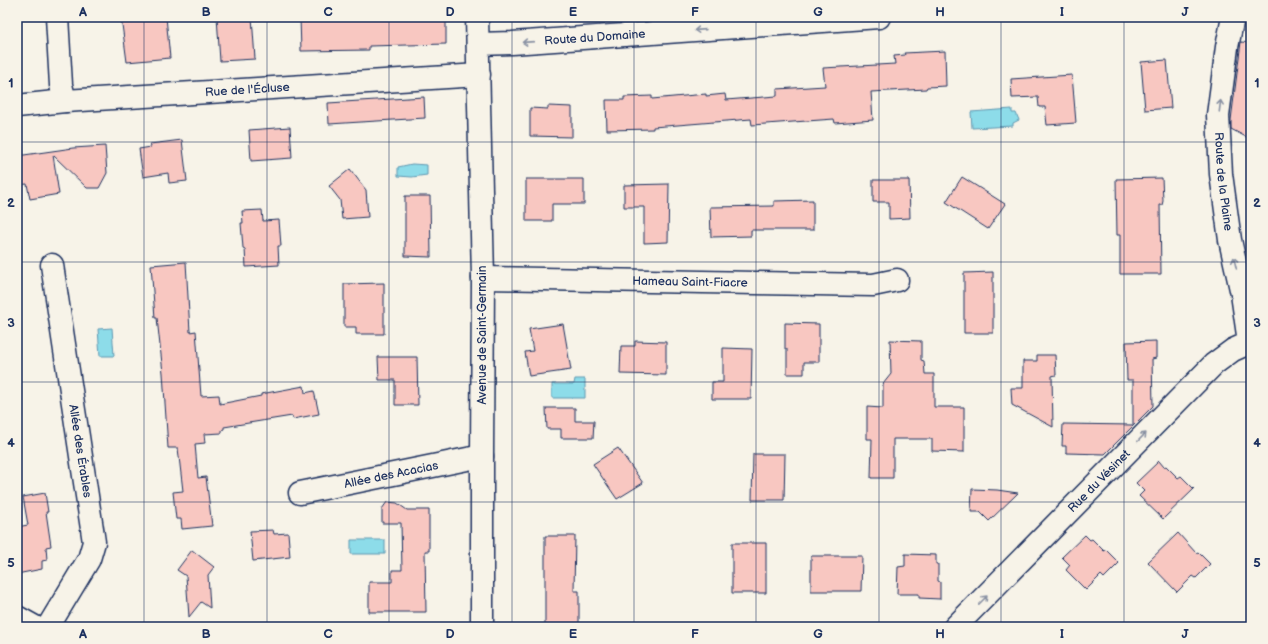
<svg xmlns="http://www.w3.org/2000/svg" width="1268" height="644" viewBox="0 0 1268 644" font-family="'Balsamiq Sans',sans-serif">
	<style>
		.water { fill: #8ddce9; stroke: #5f97b1 }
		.building { fill: #f8c7c1; stroke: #1b2f5e }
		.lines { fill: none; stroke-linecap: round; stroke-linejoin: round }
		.minor-casing { stroke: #1b2f5e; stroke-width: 25 }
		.tertiary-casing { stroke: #1b2f5e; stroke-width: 25 }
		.secondary-casing { stroke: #1b2f5e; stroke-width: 25 }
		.minor { stroke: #f7f3e8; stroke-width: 22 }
		.tertiary { stroke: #f7f3e8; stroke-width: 22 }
		.secondary { stroke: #f7f3e8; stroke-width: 22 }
		.oneway { stroke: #8991a3 }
		.grid { fill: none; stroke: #1b2f5e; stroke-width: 1; stroke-opacity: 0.55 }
		.labels { text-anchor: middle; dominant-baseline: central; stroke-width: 4; stroke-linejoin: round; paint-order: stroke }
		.street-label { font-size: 12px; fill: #1b2f5e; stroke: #f7f3e8 }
		.neatline { fill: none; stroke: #1b2f5e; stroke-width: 1.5 }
		.grid-label { font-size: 13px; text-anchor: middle; font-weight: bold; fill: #1b2f5e }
	</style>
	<rect width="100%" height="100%" fill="#f7f3e8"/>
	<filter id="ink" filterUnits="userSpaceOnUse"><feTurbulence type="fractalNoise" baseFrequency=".025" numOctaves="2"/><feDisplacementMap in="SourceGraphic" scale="8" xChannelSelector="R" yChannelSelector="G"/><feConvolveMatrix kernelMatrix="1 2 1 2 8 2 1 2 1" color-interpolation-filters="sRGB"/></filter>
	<g filter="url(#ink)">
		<path class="water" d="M1012 109V113H1016L1019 120 1013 123V126L972 128 971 112Z
			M412 164 427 165V175L412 177 398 176V167Z
			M112 328 114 356H100L98 329Z
			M575 379H585V398H552V384H574Z
			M351 540H385V554H351Z"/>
		<path class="building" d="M121 17H166L170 58 127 62Z
			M217 17H252L255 59 220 61Z
			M300 17H446V44L369 46V50L301 51Z
			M1241 42 1251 43V128L1246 137 1231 129V120Z
			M945 51 946 86 927 87 926 89 871 92 873 120 835 123 834 119 752 125 751 119 653 127V129L607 130 606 100H624V97L652 96V99L706 94V96L725 94 726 100 777 96V89L825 86 823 68 895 64 894 56 905 55 904 53Z
			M1167 60 1171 108 1145 110 1141 62Z
			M1072 75 1076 123 1047 125 1045 107H1039L1038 97 1012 98 1011 79Z
			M424 97 425 118 329 124 328 103Z
			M548 106 572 107V137L530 136V108L548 109Z
			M290 127 292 158 251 161 249 130Z
			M182 140 187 181 169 183 168 173 143 177 139 149 151 147 150 144Z
			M105 146 107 173 99 188H87L53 155 59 194 30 199 27 184 17 185V156L73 148Z
			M350 169 366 190 368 217 342 219 340 200 329 186Z
			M962 177 1005 204 988 229 946 202Z
			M1162 178 1163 201 1162 205H1160L1161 274H1120V235H1117L1116 179Z
			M526 179H584V204H552V221H526Z
			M873 180H909L910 218 889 219V202H873Z
			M669 184 668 242 644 243V207H624V185Z
			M405 196H430L431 257 405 256Z
			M813 200V230H751V236L711 237 710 207 774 206V201Z
			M262 210 263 221 279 220 281 246H278L279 265 246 267 245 249 243 248 241 223H243L242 211Z
			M186 262 190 332 196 331 201 396 219 395 220 404 261 396V394L304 386 305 393 314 391 319 414 293 419 292 416 224 427V429L222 430V433L204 434 205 443 195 444 198 478 206 477 212 526 182 529 181 519H176L173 492 183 491 178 448H168L163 373 157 318H155L151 265Z
			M993 272V333H964V273Z
			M384 283V334H356V327H344V284Z
			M785 323 819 324V362H804V374H787V349H785Z
			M563 324 571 370 529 376 525 352 533 351 529 329Z
			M890 340 921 341V360L924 361 925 374H934V407H964V452L932 451V439H893V478H871L872 439H867V407L883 408V384L891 374Z
			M635 341 666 342V375L620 374 621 346H635Z
			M1156 341V358L1152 359 1153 406 1105 454 1066 453V446H1062L1063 424 1133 425V380H1127L1126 342Z
			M723 348 752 349 751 399H712V382H723Z
			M1037 355H1055L1056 375 1052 376 1053 427 1012 405 1011 388H1023V361H1037Z
			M378 357H417L418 405H395V380H379Z
			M546 408H575V421H594L593 438H561V429H547Z
			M618 448 643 483 617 499 593 464Z
			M753 454H785L784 500H752Z
			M1159 461 1164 467 1166 466 1178 478 1181 476 1194 489 1163 519 1139 496 1144 491 1136 483Z
			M972 489 997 490 1018 493 989 521 980 512H971Z
			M45 493 48 512H46L51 546 46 547 47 560 42 561V569L17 574V527L28 525 23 497Z
			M387 502 397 503 407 510H429V551H425L426 612H369V582H392V570H402L401 523H382V509Z
			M273 530 274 534 288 533 290 557 253 561 250 531Z
			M1178 533 1196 553 1198 552 1210 564 1196 578 1193 576 1177 592 1148 562Z
			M1085 535 1090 540 1092 539 1104 551 1106 550 1119 563 1104 578 1101 575 1086 590 1066 570 1070 565 1062 557Z
			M545 536H575L574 591H579V627H545Z
			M732 543H766V593H732Z
			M192 550 214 567 208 575 210 608 201 602 189 617 186 576 177 570Z
			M905 554 936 555V564H938V581L940 582V599L919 598V594H897L898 567 905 566Z
			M811 556H862L861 591H811Z"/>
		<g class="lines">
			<defs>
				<g id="minor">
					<path d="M57 17 61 85 65 101"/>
					<path id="s1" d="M1233 17 1227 47 1218 115 1221 174 1230 240 1242 294 1249 342 1251 345"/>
					<path id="s2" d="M478 44 512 43 879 17"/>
					<path id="s3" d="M483 278 873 285 897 280"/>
					<path id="s4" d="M300 493 482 456"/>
					<path d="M17 617 35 627"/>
					<path d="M48 627 89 559 94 542 52 265"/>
					<path id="s5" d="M955 627 1214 364 1233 350 1251 342"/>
				</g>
				<g id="tertiary">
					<path id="s6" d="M17 106 65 101 479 75"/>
				</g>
				<path id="secondary" d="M477 17 483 278 482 456V627"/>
			</defs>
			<use href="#minor" class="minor-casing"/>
			<use href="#tertiary" class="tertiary-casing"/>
			<use href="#secondary" class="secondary-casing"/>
			<use href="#minor" class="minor"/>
			<use href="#tertiary" class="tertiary"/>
			<use href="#secondary" class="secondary"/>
		</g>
		<defs><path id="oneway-shaft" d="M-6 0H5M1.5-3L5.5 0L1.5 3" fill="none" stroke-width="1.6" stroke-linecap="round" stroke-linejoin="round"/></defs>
		<g class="oneway">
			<use href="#oneway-shaft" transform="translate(700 30) rotate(176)"/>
			<use href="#oneway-shaft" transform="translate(528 42) rotate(176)"/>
			<use href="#oneway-shaft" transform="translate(1220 106) rotate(-83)"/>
			<use href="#oneway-shaft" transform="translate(1235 263) rotate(-103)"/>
			<use href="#oneway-shaft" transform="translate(1142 437) rotate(-46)"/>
			<use href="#oneway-shaft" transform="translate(983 600) rotate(-45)"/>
		</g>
	</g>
	<path class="grid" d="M144 17V627M267 17V627M389 17V627M512 17V627M634 17V627M756 17V627M879 17V627M1001 17V627M1124 17V627M17 142H1251M17 262H1251M17 382H1251M17 502H1251"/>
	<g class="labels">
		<g class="street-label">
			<text stroke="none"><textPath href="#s2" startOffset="117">Route du Domaine</textPath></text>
			<text stroke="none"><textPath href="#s6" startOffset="231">Rue de l'Écluse</textPath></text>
			<text stroke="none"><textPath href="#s1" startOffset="166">Route de la Plaine</textPath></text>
			<text stroke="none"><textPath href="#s3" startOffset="207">Hameau Saint-Fiacre</textPath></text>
			<text transform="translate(482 335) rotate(-90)">Avenue de Saint-Germain</text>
			<text transform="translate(80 451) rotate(81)">Allée des Érables</text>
			<text stroke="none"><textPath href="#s4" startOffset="93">Allée des Acacias</textPath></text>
			<text stroke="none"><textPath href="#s5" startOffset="205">Rue du Vésinet</textPath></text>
		</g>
	</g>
	<rect width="1268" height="644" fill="none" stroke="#f7f3e8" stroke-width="44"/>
	<rect x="22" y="22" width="1224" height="600" class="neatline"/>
	<g class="grid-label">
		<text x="83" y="16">A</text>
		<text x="206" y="16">B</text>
		<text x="328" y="16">C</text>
		<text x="450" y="16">D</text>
		<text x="573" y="16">E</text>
		<text x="695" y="16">F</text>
		<text x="818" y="16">G</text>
		<text x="940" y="16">H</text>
		<text x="1062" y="16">I</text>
		<text x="1185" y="16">J</text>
		<text x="11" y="87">1</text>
		<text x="1257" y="87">1</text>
		<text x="11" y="207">2</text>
		<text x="1257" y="207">2</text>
		<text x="11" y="327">3</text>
		<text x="1257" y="327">3</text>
		<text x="11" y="447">4</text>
		<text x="1257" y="447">4</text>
		<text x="11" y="567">5</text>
		<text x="1257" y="567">5</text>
		<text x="83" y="638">A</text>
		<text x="206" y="638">B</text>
		<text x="328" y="638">C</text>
		<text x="450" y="638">D</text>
		<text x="573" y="638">E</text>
		<text x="695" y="638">F</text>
		<text x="818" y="638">G</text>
		<text x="940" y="638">H</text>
		<text x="1062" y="638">I</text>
		<text x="1185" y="638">J</text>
	</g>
</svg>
